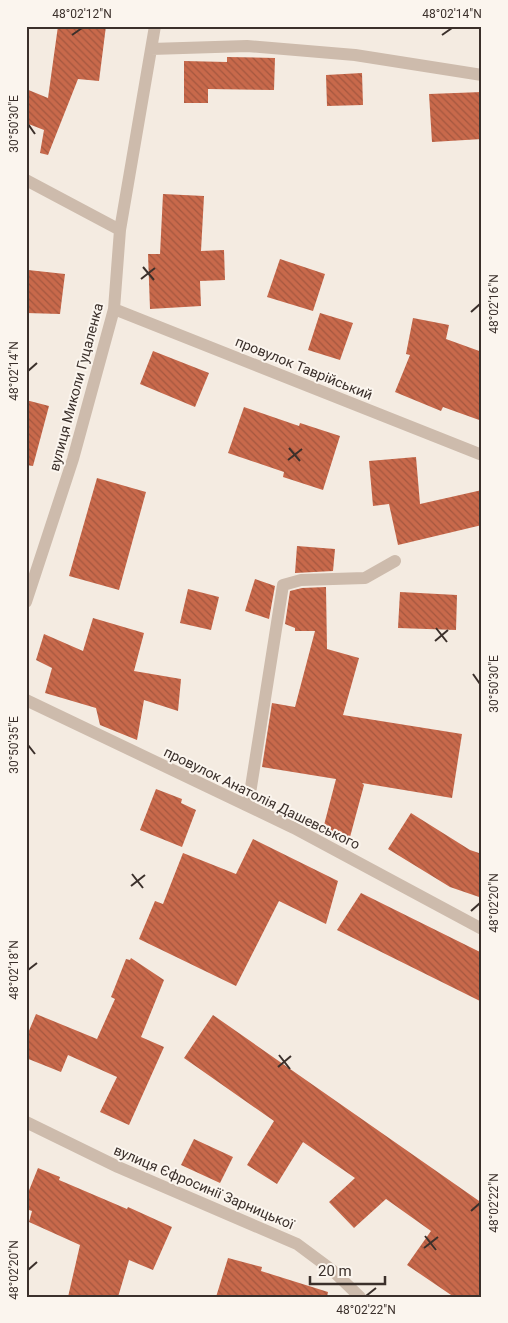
<svg xmlns="http://www.w3.org/2000/svg" width="508" height="1323" viewBox="0 0 508 1323" font-family="Roboto,sans-serif">
	<style>
		.building { fill: url(#building-back-hatch) }
		.lines { fill: none; stroke-linecap: round; stroke-linejoin: round }
		.minor { stroke: #cdbbac; stroke-width: 12 }
		.ticks { fill: none; stroke: #3b302b; stroke-width: 2 }
		.labels { text-anchor: middle; dominant-baseline: central; stroke-width: 4; stroke-linejoin: round; paint-order: stroke }
		.street-label { font-size: 14px; fill: #3b302b; stroke: #fbf5ee }
		.neatline { fill: none; stroke: #3b302b; stroke-width: 2 }
		.ticks-label { font-size: 12px; text-anchor: middle; fill: #3b302b }
	</style>
	<defs>
		<pattern id="building-back-hatch" width="6" height="6" patternUnits="userSpaceOnUse" patternTransform="scale(1.25)"><rect width="6" height="6" fill="#c8694b"/><path d="M-1 5l2 2M0 0l6 6M5-1l2 2" fill="none" stroke="#a4573f"/></pattern>
	</defs>
	<rect width="100%" height="100%" fill="#f4ebe1"/>
	<path class="building" d="M58 26H106L99 81 78 79 48 155 40 153 44 130 26 123V89L48 98Z
		M227 57 275 58 274 90 208 89V103H184V61L227 62Z
		M362 73 363 105 327 106 326 75Z
		M482 92V139L432 142 429 94Z
		M163 194 204 196 201 251 224 250 225 280 200 281 201 306 150 309 148 254H160Z
		M280 259 325 274 313 311 267 297Z
		M28 270 65 274 60 314 26 313Z
		M320 313 353 323 340 360 308 350Z
		M413 318 449 325 446 339 482 352V421L443 407 441 411 395 392 410 355 406 354Z
		M153 351 209 373 195 407 140 384Z
		M26 400 49 406 33 466 26 465Z
		M244 407 299 426 300 423 340 436 323 490 283 477 284 472 228 453Z
		M416 457 420 504 482 490V525L398 545 389 504 373 506 369 461Z
		M97 478 146 492 119 590 69 576Z
		M297 546 335 549 333 571 295 573Z
		M255 579 275 586 269 619 245 611Z
		M326 587 327 649 359 658 343 715 462 734 452 798 362 783 364 785 350 837 323 829 336 779 262 767 272 703 295 707 315 631H295V628L285 624 290 591 302 588Z
		M188 589 219 597 211 630 180 623Z
		M400 592 457 595 456 630 398 628Z
		M93 618 144 633 134 671 181 679 178 711 144 700 137 740 100 725 96 708 45 693 52 668 36 660 44 634 83 651Z
		M156 789 182 799 181 803 196 810 182 847 140 830Z
		M411 813 470 850 482 854V898L450 887 388 849Z
		M253 839 338 881 326 924 279 901 236 986 139 939 155 901 163 904 183 853 236 874Z
		M361 893 482 953V1002L337 930Z
		M131 958 164 980 141 1037 164 1047 129 1125 100 1112 117 1077 68 1055 61 1072 26 1058V1038L36 1014 97 1039 115 999 111 997 126 959 130 960Z
		M213 1015 482 1203V1297H454L407 1265 431 1231 386 1199 354 1228 329 1202 355 1178 303 1142 277 1184 247 1165 274 1121 184 1058Z
		M194 1139 233 1157 220 1183 181 1165Z
		M38 1168 60 1177 59 1180 127 1209 128 1207 172 1227 153 1270 129 1260 118 1297H68L80 1245 29 1222 32 1211 26 1209V1198Z
		M228 1258 262 1267 261 1271 328 1292 327 1297H216Z"/>
	<g class="lines">
		<path class="minor" d="M151 49 247 46 355 55 482 75
			M26 180 120 230
			M114 309 482 455
			M26 602 73 459 114 309 120 230 155 26
			M26 700 294 828 482 929
			M248 806 283 585 301 580 365 578 395 561
			M26 1122 118 1167 297 1244 332 1270 360 1297"/>
	</g>
	<path class="ticks" d="M72 35 82 28M442 35 452 28M28 124 35 134M143 267 154 280M141 279 155 268M471 312 480 304M28 371 37 363M289 448 300 461M288 460 302 449M436 628 447 642M435 641 448 630M473 674 480 684M28 745 35 754M132 874 143 888M131 886 145 875M471 911 480 903M28 970 37 963M279 1055 290 1069M278 1067 291 1056M471 1211 480 1203M425 1236 436 1250M424 1248 438 1237M28 1270 37 1262M366 1296 376 1288"/>
	<g class="labels">
		<g class="street-label">
			<text transform="translate(304 368) rotate(22)">провулок Таврійський</text>
			<text transform="translate(76 387) rotate(-75)">вулиця Миколи Гуцаленка</text>
			<text transform="translate(262 798) rotate(26)">провулок Анатолія Дашевського</text>
			<text transform="translate(204 1187) rotate(23)">вулиця Єфросинії Зарницької</text>
		</g>
	</g>
	<rect width="508" height="1323" fill="none" stroke="#fbf5ee" stroke-width="55"/>
	<path d="M310 1276v8h75v-8" fill="none" stroke="#3b302b" stroke-width="2.5"/>
	<text x="318" y="1276" font-size="15" fill="#3b302b" stroke="#fbf5ee" stroke-width="4" paint-order="stroke">20 m</text>
	<rect x="28" y="28" width="452" height="1268" class="neatline"/>
	<g class="ticks-label">
		<text x="82" y="18">48°02'12"N</text>
		<text x="452" y="18">48°02'14"N</text>
		<text transform="translate(14 124) rotate(-90)" y="4">30°50'30"E</text>
		<text transform="translate(494 304) rotate(-90)" y="4">48°02'16"N</text>
		<text transform="translate(14 371) rotate(-90)" y="4">48°02'14"N</text>
		<text transform="translate(494 684) rotate(-90)" y="4">30°50'30"E</text>
		<text transform="translate(14 745) rotate(-90)" y="4">30°50'35"E</text>
		<text transform="translate(494 903) rotate(-90)" y="4">48°02'20"N</text>
		<text transform="translate(14 970) rotate(-90)" y="4">48°02'18"N</text>
		<text transform="translate(494 1203) rotate(-90)" y="4">48°02'22"N</text>
		<text transform="translate(14 1270) rotate(-90)" y="4">48°02'20"N</text>
		<text x="366" y="1314">48°02'22"N</text>
	</g>
</svg>
